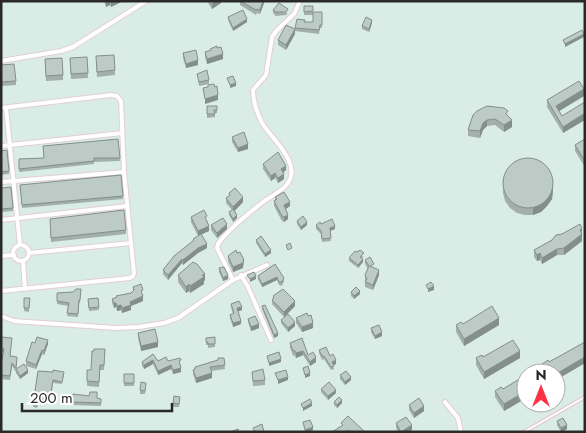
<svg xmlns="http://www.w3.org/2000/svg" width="586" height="433" viewBox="0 0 586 433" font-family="Jost,sans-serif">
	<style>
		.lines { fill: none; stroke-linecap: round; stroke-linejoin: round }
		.lane-casing { stroke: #e4ced0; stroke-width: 4.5 }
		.street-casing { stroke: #e4ced0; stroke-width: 6 }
		.lane { stroke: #fff; stroke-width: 2 }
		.street { stroke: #fff; stroke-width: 4 }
		.wall { fill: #a2afaa }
		.shaded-wall { fill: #848e8b }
		.building { fill: #bccbc6; stroke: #848e8b }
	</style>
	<rect width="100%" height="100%" fill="#d9ede6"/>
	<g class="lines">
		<defs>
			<path id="lane" d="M524 432 585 397"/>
			<path id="street" d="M1 61 61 51 73 47 146 1
				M1 108 111 95 117 96 121 101 124 172 134 273 133 276 130 278 1 291
				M6 108 20 245
				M1 146 122 133
				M1 182 124 172
				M1 220 127 206
				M13 253a8 8 0 1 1 16 0a8 8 0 1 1-16 0Z
				M29 253 131 243
				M1 256 14 255
				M23 261 25 289
				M241 275 248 287 271 340
				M233 280 217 248 218 244C227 231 250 212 263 202 271 196 283 191 288 183 302 163 271 138 262 123 257 113 253 100 253 90L266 75 272 37 277 30 294 14 300 1
				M1 316 14 321 116 328 139 327 164 323 178 318 233 280 267 265
				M445 402 458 418 461 432"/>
		</defs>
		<use href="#lane" class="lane-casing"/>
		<use href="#street" class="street-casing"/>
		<use href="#lane" class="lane"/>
		<use href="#street" class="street"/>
	</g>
	<path class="wall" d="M104 1H121V2L111 7 110 5 106 7Z
		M207 1H221V3L212 9Z
		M240 1H264V3L260 14 257 13 256 15 240 5Z
		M304 6 313 12H322V28H320L319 34 295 31V28L313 22V15H304Z
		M273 10 288 13 286 15 276 16 273 13Z
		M228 17 247 22 233 31 228 20Z
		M372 23 369 32 362 29V26Z
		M295 34 286 50 278 45V40Z
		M217 48 223 59 207 64 205 57V52L210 51V49Z
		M183 53 198 65 186 68 183 58Z
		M87 57 88 78 71 79 70 63Z
		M96 61 115 70V75L97 77Z
		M45 64 63 75V80L46 81Z
		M1 65 16 81V85L1 86Z
		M197 74 209 80V84L199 86Z
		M584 96 559 111 562 116 585 102 563 133 547 107V100Z
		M207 106H217V113H215V117L207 118Z
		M473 115 508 116 512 127 504 132 495 125 487 126 483 130 480 138 468 136V130Z
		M232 137 248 149 238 152 232 142Z
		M118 139 120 161 94 162V164L19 172V159L44 158Z
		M585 139V167L575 151V145Z
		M1 151 9 171V174L1 175Z
		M263 164 286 170 283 173 284 179 278 183 275 178 271 181 263 169Z
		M503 178 553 191 552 199 547 206 541 212 533 215H525L517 213 510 208 505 201 503 193Z
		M20 185 123 196V199L22 208Z
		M1 188 13 208V211L1 212Z
		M229 193 243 202 235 211 237 218 233 222 229 215V212L232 210 226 203V198L229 196Z
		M275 197 290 206 286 209 288 219 284 222 282 221 274 206V201L275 200Z
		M191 217 207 220 209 231 202 234 207 248 198 253 183 265 182 263 168 280 163 274V270L193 241V239L198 236 191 222Z
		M50 219 126 230V234L51 242Z
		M297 221 307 225 301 230 297 224Z
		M321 224 335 229 330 231 331 241 322 242 321 234 316 229V225Z
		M211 225 227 229 217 238 211 230Z
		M582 228V241L564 255H557L542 264 540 260 537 261 534 257V250L562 234Z
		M256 240 271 253 265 257 256 243Z
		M228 256 244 265H243V268L233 272 228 261Z
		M364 256 362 258 363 262 358 268 349 261V258Z
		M365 260 379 275 373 290 365 287V275L368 269 365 264Z
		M275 264 284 281 282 286 279 285 277 280 262 287 258 279V276Z
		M219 268 228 279 223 281 219 272Z
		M178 275 205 280 204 281V284L190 293 189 291 186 293 178 282Z
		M133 287 143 295H142L143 301 131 306V310L122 313 121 310 117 311 116 307 114 308 112 303V299L116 298V296L131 293 133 291Z
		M81 289 80 303H79L78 317 67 316 68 306 57 304V293L73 292Z
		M351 292 360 294 354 299 351 296Z
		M273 296 295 306 284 317 272 304V300L273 298Z
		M24 298H30L29 312 24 311Z
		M98 298 99 310 89 311 88 299Z
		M231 304 242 310 238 311 241 324 233 327 230 318V315L233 314 231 307Z
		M262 306 278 336 274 338 262 309Z
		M296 318 313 328 302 332 296 323Z
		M248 319 259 328 251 331 248 322Z
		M281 320 295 326 288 332 281 323Z
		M463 324 499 325 464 346 456 332V325Z
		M371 328 382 336 375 339 371 332Z
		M138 333 158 347 141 351 138 338Z
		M1 337 10 356 17 361 16 372 12 366 10 380 1 379V364L3 352H1Z
		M215 337V347L208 348V345H206V338Z
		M585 342V363L556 380V373H544L542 370V364L549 362Z
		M35 343 48 344 44 355 42 354 36 369 26 366V361Z
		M290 343 308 355 316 362 310 366 303 355 296 358 294 355 293 356 290 347Z
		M105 349 104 370H100L99 387 87 386V370H91Z
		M319 350 330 356 336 364 333 365 334 369 331 370 324 359 322 360 319 353Z
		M153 354 158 361H168L181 364H180L181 372 173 374 171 369 158 375 153 364 144 369 142 366V362Z
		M483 357 520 358 484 379 476 365V358Z
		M224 358 225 369 211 371 212 378 196 383 193 374V370L195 369V367Z
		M16 369 28 373 20 379 16 373Z
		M38 371 64 375 62 384 53 383 50 403 39 402 37 408 33 407V404Z
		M252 372 265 380V385L253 386Z
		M124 374H134V386H124Z
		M340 375 351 380 345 385 340 379Z
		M526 375V398L504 411 495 397V391L503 389Z
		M146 386 145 394H140V390Z
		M321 389 336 393 328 400 321 392Z
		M97 398 101 399V406L72 405V402Z
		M180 400 179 407H173V403Z
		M334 402 342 403 337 408 334 405Z
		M409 405 424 411 414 418 409 410Z
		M557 421 567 429 561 432 557 425Z
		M396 423 412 430 409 432H398L396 428Z"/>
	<path class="shaded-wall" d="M107 1H110V5L106 7V2Z
		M112 1H121V2L111 7V2Z
		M216 1H221V3L212 9V4Z
		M263 1H264V3L260 14V10Z
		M247 19V22L233 31V28Z
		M372 20V23L369 32V29Z
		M295 29V34L286 50V45Z
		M584 34V37L565 47V44Z
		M223 54V59L207 64V59Z
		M198 60V65L186 68V64Z
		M236 83V86L230 88V85Z
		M584 89V96L556 113V106Z
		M218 95V100L205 104V99Z
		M585 113V120L563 133V127Z
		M487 120V126L483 130 480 138V131L483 123Z
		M512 120V127L504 132V125Z
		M248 144V149L238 152V148Z
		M286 166V170L281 174V169Z
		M275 173V178L271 181V176Z
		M284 174V179L278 183V178Z
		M553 184V191L552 199 547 206 541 212 533 215V208Z
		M243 197V202L233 212V207Z
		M290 202V206L284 210V205Z
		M237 215V218L233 222V219Z
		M288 215V219L284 222V217Z
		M307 222V225L301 230V227Z
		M227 224V229L217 238V233Z
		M209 226V231L198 236V231Z
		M335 226V229L330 231V228Z
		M582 228V241L564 255V248L580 230Z
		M207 244V248L198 253 183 265V260L198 248Z
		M557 249V255L542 264V258Z
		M271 250V253L265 257V254Z
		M540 253V260L537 261V255Z
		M182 259V263L168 280V275Z
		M363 259V262L358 268V265Z
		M244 260 243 268 233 272V267Z
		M379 270V275L373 290V285Z
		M205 274V280L204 281V284L190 293V286Z
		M228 275V279L223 281V278Z
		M256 276V279L250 282V279Z
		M277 277V280L262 287V284Z
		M189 284V291L186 293V287Z
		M434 286V290L428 292V289Z
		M360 291V294L354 299V296Z
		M143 296V301L131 306V310L122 313V308L130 302Z
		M295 301V306L284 317V312Z
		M114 303H116V307L114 308Z
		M121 305V310L117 311V306Z
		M242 307V310L237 312V308Z
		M499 318V325L464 346V339Z
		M241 321V324L233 327V323Z
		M295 322V326L288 332V328Z
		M313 323V328L302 332V327Z
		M259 324V328L251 331V327Z
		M382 332V336L375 339V336Z
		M278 333V336L274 338V335Z
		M48 340V344L44 355V351Z
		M158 342V347L141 351V346Z
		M42 350V354L36 369V365Z
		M303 351V355L296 358V353Z
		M520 351V358L484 379V372Z
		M316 357V362L310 366V362Z
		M585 357V363L556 380V374Z
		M281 359V362L269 366V363Z
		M153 360V364L144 369V365Z
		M336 360V364L332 366V362Z
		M171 365V369L158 375V371Z
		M181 368V372L173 374V370Z
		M28 370V373L20 379V376Z
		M212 373V378L196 383V378Z
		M310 373V376L305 378V375Z
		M288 377V380L278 384V380Z
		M351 377V380L345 385V382Z
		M336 390V393L328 400V396Z
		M526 391V398L504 411V404Z
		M342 400V403L337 408V405Z
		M312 403V406L303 411V408Z
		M424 406V411L414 418V413Z
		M412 425V430L409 432H401Z
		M567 425V429L561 432V428Z
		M313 427V430L309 432H305V430Z"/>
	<path class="building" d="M240 1H263L260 10 257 9 256 10Z
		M279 3 288 9 286 12H276L273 10Z
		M304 6H313V11L304 12Z
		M243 10 247 19 233 28 228 17Z
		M313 12H322V25H320L319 30 295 28 297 19 305 20 304 22H313Z
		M366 17 372 20 369 29 362 26Z
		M286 25 295 29 286 45 278 40Z
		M582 30 584 34 565 44 563 40Z
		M217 46V48L221 47 223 54 207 59 205 52 211 50 210 49Z
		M196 50 198 60 186 64 183 53Z
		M114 55 115 70 97 72 96 56Z
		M87 57 88 73 71 74 70 58Z
		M62 58 63 75 46 76 45 59Z
		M14 64 16 81 1 82V65Z
		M207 70 209 80 199 82 197 74Z
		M233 76 236 83 230 85 227 78Z
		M579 81 584 89 556 106 562 116 585 102V113L563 127 547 100Z
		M214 84 215 87 217 86 218 95 205 99 203 88 208 87V85Z
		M207 106H217V110H214L215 114H207Z
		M487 106 504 108 508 111 506 114 512 120 504 125 495 119 487 120 483 123 480 131 468 130 473 115 477 111Z
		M244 132 248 144 238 148 232 137Z
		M118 139 120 158H94V161L19 169V159L44 158 43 146Z
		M585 139V150L584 151 585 161 575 145Z
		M7 150 9 171 1 172V151Z
		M278 152 286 166 281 169 284 174 278 178 275 173 271 176 263 164Z
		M503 183a25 25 0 1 1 50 0a25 25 0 1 1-50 0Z
		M121 175 123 196 22 205 20 185Z
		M11 187 13 208 1 209V188Z
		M235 188 243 197 233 207 226 198 230 195 229 193Z
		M284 192 290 202 284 205 288 215 284 217 282 216 274 201 277 199 275 197Z
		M233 209 237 215 233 219 229 212Z
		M124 210 126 230 51 238 50 219Z
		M204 210 207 216 205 217 209 226 198 231 191 217Z
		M303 216 307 222 301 227 297 221Z
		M223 218 227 224 217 233 211 225Z
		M332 219 335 226 330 228 331 238 322 239 321 231 316 225 320 222 321 224Z
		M580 224 582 228 580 230 582 234 564 248 557 249 542 258 540 253 537 255 534 250 552 240 556 235 562 234Z
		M201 234 207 244 198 248 183 260 182 259 168 275 163 270 174 256 194 240 193 239Z
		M261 236 271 250 265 254 256 240Z
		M290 243 292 248 288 250 286 245Z
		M236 250 237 253 240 252 244 260 243 261V263L233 267 228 256Z
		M360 250 364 253 360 257 363 259 358 265 349 258 355 251 357 252Z
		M370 257 374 264 370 266 379 270 373 285 365 282 367 279 365 275 369 266 365 260Z
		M193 262 197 264 205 274 202 275 204 277 190 286 189 284 186 287 178 275Z
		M275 264 284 278 282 282H279L277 277 262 284 258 276Z
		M224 267 228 275 223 278 219 268Z
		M254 272 256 276 250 279 247 275Z
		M431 282 434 286 428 289 426 285Z
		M141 284 143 290 141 291 143 296 130 302 131 305 122 308 121 305 117 306 116 303H114L112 299 117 297 116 296 131 293 134 290 133 287Z
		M356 287 360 291 354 296 351 292Z
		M76 289H81L80 300H79L78 314 67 313 69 303 57 301V293L73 292Z
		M283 289 295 301 284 312 272 300 274 297 273 296Z
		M24 298H30L29 308H24Z
		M98 298 99 307 89 308 88 299Z
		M239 301 242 307 237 308 241 321 233 323 230 315 234 313 231 304Z
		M265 305 278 333 274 335 262 306Z
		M492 306 499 318 464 339 456 325 461 322 463 324Z
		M307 313 308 316 311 315 313 323 302 327 296 318Z
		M288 314 295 322 288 328 281 320Z
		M255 316 259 324 251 327 248 319Z
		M379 325 382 332 375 336 371 328Z
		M155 329 158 342 141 346 138 333Z
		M1 337 12 338 10 356 17 357 16 368 12 363 10 376 1 375V364L4 349 1 348Z
		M37 337 48 340 44 351 42 350 36 365 26 361 32 342 35 343Z
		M215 337V344H208V342H206V338Z
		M302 338 308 355 313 352 316 357 310 362 303 351 296 353 294 350 293 351 290 343Z
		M513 340 520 351 484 372 476 358 482 355 483 357Z
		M585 342V357L556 374V373H547L542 364 548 360 549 362Z
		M326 347 330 356 333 354 336 360 332 362 334 366 331 367 324 356H322L319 350Z
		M94 349H105L104 365H100L99 382 87 381V370H91L92 351H94Z
		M279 352 281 359 269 363 267 356Z
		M153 354 158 361 166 357 168 361 180 358 181 360 179 361 181 368 173 370 171 365 158 371 153 360 144 365 142 362Z
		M218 358H224L225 365 210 367 212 373 196 378 193 370 195 369V367L218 360Z
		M24 364 28 370 20 376 16 369Z
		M308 366 310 373 305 375 303 368Z
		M263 369 265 380 253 381 252 372Z
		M53 370 64 372 62 382 53 380 50 400 39 399 37 405 33 404 38 371 53 372Z
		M286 370 288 377 278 380 275 373Z
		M346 371 351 377 345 382 340 375Z
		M124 374H134V383H124Z
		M526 375V391L504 404 495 391 501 387 503 389Z
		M141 382 146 383 145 391 140 390Z
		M329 382 336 390 328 396 321 389Z
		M90 392H97V398L101 399V403L72 402 73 394 89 396Z
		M174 396 180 397 179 404 173 403Z
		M339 397 342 400 337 405 334 402Z
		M419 398 424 406 414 413 409 405Z
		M310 399 312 403 303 408 301 404Z
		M348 416 365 432H350L348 430 345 432H332L343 425 341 423Z
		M406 417 412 425 401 432 396 423Z
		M563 418 567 425 561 428 557 421Z
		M310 420 313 427 305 430 303 422Z
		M262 424 264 432H255L253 428Z
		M238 429 239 432H230Z"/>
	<rect width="586" height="433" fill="none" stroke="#292929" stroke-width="5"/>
	<g transform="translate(541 388)"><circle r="24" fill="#ffffff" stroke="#a9a9a9"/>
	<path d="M0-4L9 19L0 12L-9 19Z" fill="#ff3348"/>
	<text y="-8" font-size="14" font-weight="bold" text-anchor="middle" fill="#292929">N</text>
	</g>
	<path d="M22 403v8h150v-8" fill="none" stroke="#292929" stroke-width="2.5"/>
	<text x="30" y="403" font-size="15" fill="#292929" stroke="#ffffff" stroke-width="4" paint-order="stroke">200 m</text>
</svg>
